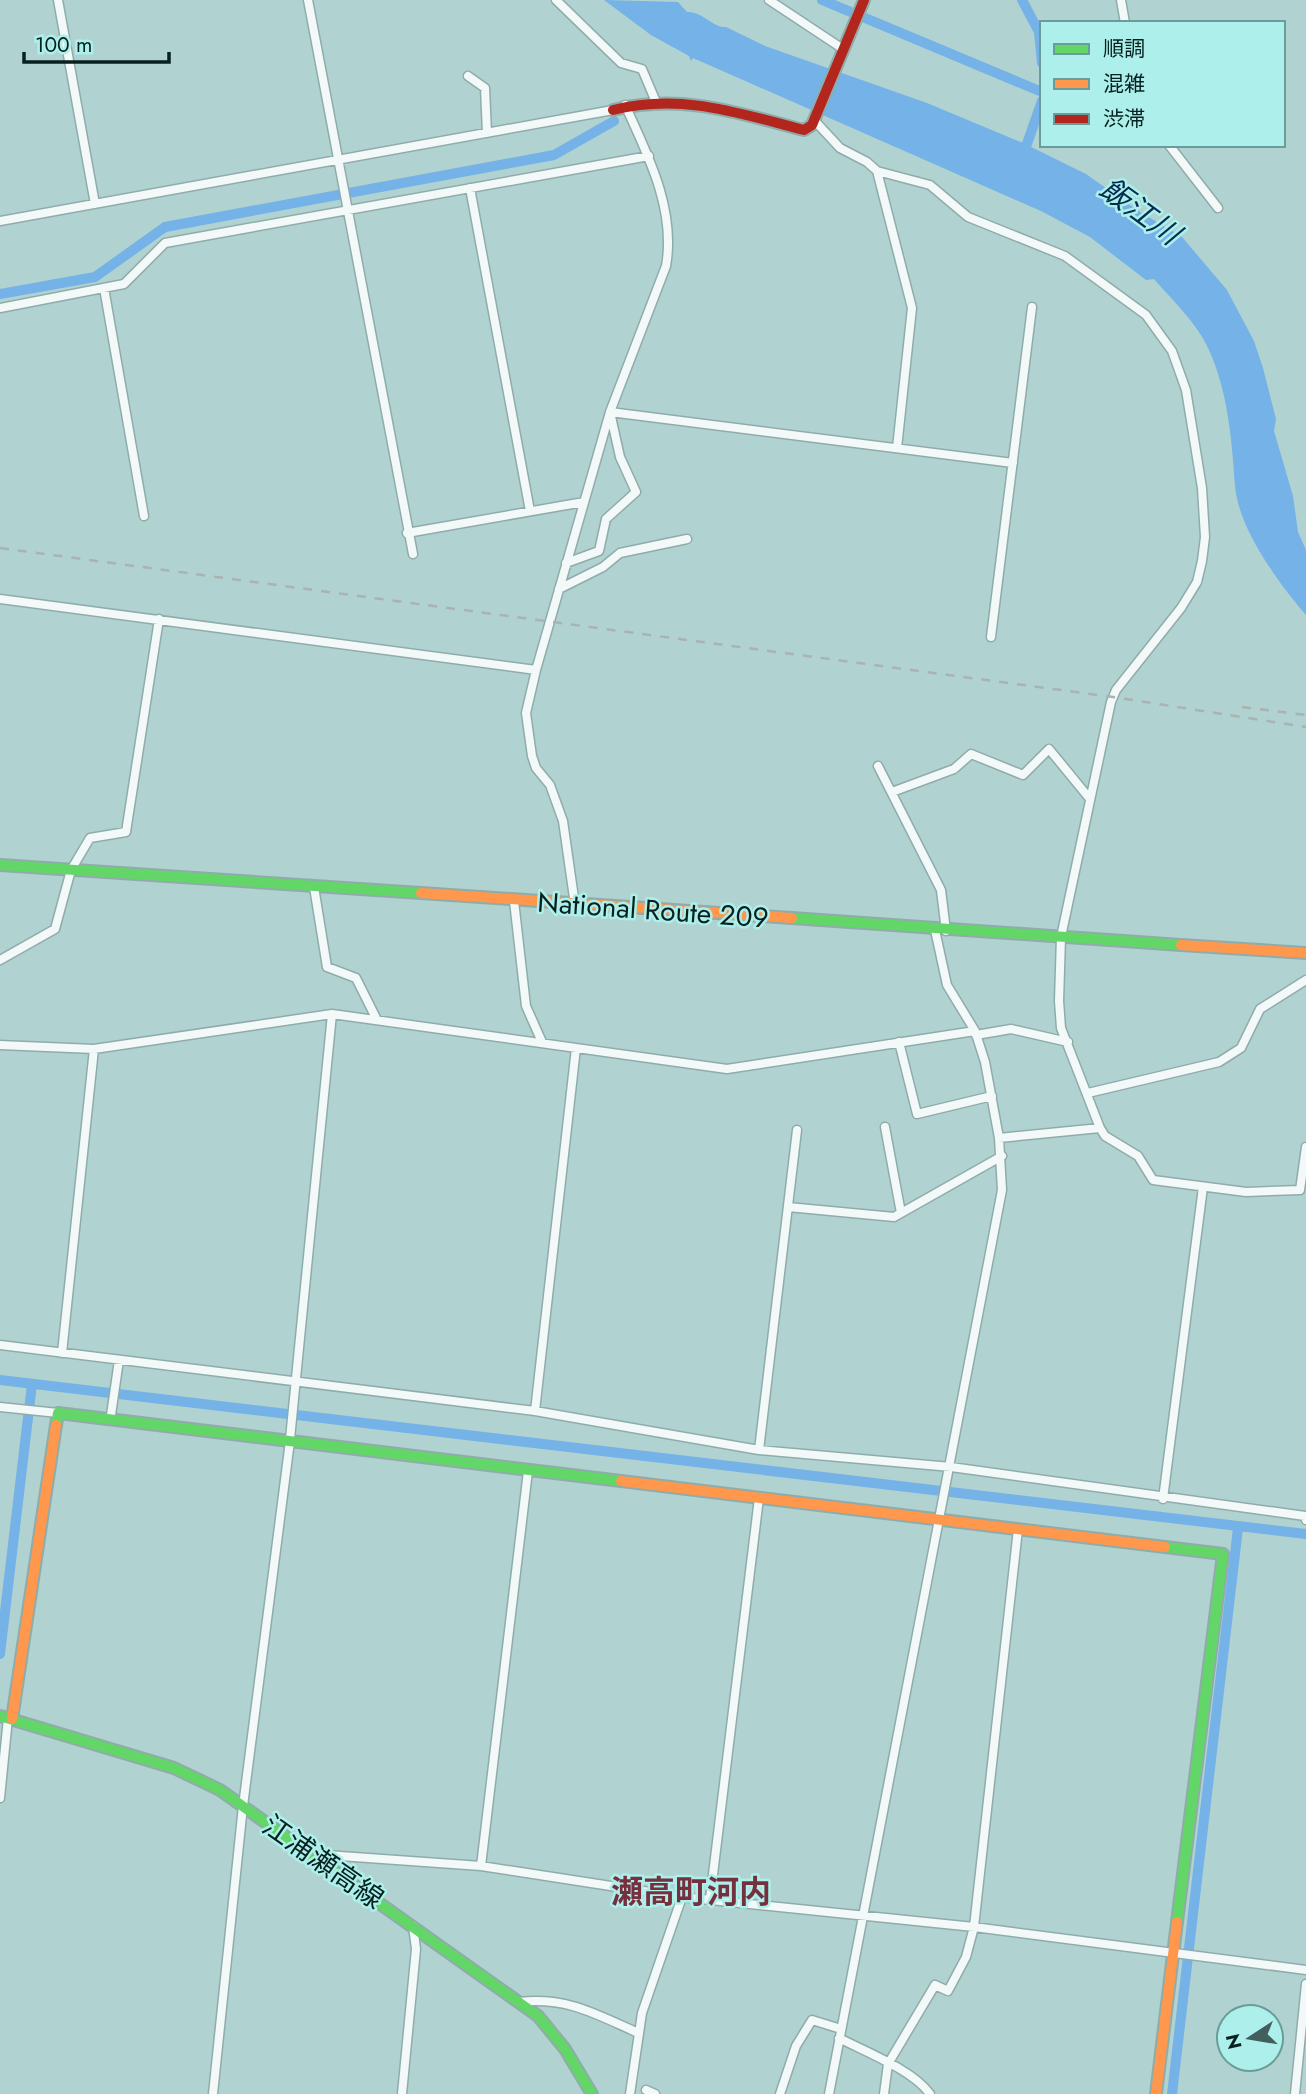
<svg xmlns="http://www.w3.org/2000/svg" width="1306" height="2094" viewBox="0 0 1306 2094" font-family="Jost,'Noto Sans JP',sans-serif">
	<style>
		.water { fill: #74b2e7 }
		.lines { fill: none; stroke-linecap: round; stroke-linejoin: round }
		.canal { stroke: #74b2e7; stroke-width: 10 }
		.street-casing { stroke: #90acaa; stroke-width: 11 }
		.fast-casing { stroke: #90acaa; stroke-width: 14 }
		.slow-casing { stroke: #90acaa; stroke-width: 14 }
		.jam-casing { stroke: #90acaa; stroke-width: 14 }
		.street { stroke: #f3f8f8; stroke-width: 8 }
		.fast { stroke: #63d668; stroke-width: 10 }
		.slow { stroke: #ff974d; stroke-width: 10 }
		.jam { stroke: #b3261e; stroke-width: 10 }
		.rail { stroke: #a9b3b1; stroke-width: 2.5; stroke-dasharray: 9 9; stroke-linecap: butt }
		.labels { text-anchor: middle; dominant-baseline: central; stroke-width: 5; stroke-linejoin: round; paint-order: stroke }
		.street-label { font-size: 28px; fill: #062120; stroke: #adefea }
		.water-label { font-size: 30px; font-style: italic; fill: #032c50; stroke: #adefea }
		.quarter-label { font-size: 32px; font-weight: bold; fill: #762f3d; stroke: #adefea }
	</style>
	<rect width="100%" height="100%" fill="#b0d2d0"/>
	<path class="water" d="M604 0 678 2 687 12C702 11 713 28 726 27L765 46 927 103 1023 143 1086 174 1137 210 1182 237 1227 290 1254 341 1263 368 1276 419 1274 431 1293 496 1298 532 1306 550V615C1278 582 1239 530 1235 486 1232 441 1228 392 1209 350 1197 323 1173 301 1154 279L1146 280 1090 237 1041 211 693 58 691 61 689 56 651 35Z"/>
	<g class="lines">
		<path class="canal" d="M822 0 1042 92
			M1022 0 1039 32 1042 63
			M1022 158 1042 101
			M0 294 95 277 165 227 554 155 614 121
			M0 1380 1306 1534
			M0 1654 32 1384
			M1172 2094 1238 1528"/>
		<defs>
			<path id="street" d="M58 0 95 204
				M308 0 413 554
				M556 0 621 63 642 69 656 102
				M769 0 843 49
				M1121 0 1125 23
				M468 76 485 88 487 133
				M814 120 840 148 867 162 877 171 930 185 968 217 1065 256 1146 315 1172 351 1186 390 1202 488 1205 537 1202 561 1197 582 1181 608 1116 690 1111 702 1061 937 1059 1001 1061 1028 1100 1128 1105 1136 1138 1156 1153 1180 1246 1192 1300 1190 1306 1147
				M1169 145 1218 208
				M877 171 912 308 897 448
				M470 188 530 511
				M0 221 613 110
				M104 288 144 516
				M0 308 124 284 165 243 649 156
				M610 412 1013 463
				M407 533 584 502
				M566 563 599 551 606 519 636 492 620 457 610 412
				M559 589 603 567 620 553 687 539
				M0 599 536 670
				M991 637 1032 307
				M878 766 941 890 946 931
				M892 792 954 769 971 754 1023 775 1049 749 1090 799
				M314 887 327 967 356 978 377 1020
				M514 901 526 1006 542 1042
				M575 905 563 821 550 785 536 768 532 756 526 713 536 670 610 412 666 266C676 210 648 155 625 105
				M0 960 55 929 71 870 90 838 126 832 159 619
				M976 1035 1011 1029 1068 1042
				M899 1042 917 1114 992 1096
				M0 1045 94 1049 332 1014 727 1069 975 1031
				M1088 1093 1219 1062 1241 1048 1260 1009 1306 980
				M885 1127 901 1213
				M999 1138 1100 1128
				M788 1207 894 1217 1002 1156
				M0 1345 535 1411 759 1450 951 1467 1305 1516 1306 1520
				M62 1353 94 1049
				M0 1407 58 1413
				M535 1411 576 1048
				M111 1415 119 1360
				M290 1439 332 1014
				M759 1450 797 1130
				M1163 1499 1203 1187
				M0 1798 8 1718
				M312 1854 481 1866 682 1897 974 1927 1306 1970
				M481 1866 528 1471
				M710 1899 759 1498
				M519 2002C566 1997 594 2013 636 2032L639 2030
				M839 2038C866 2052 913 2070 930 2094
				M646 2090 655 2094
				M213 2094 243 1806 290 1441
				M402 2094 416 1949 413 1926
				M630 2094 642 2013 682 1897
				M780 2094 796 2046 812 2020 841 2029
				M829 2094 1002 1190 999 1138 985 1062 975 1031 947 985 935 930
				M884 2094 888 2064 935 1985 948 1991 966 1957 974 1927 1018 1529
				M1295 2094 1306 1984"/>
			<path id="fast" d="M0 865 421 893
				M792 918 1181 945
				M56 1425 58 1413 621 1481
				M1165 1547 1223 1554 1177 1922
				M0 1716 174 1768 220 1790 538 2016 565 2049 592 2094"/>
			<path id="slow" d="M421 893 792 918
				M1181 945 1306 953
				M621 1481 1165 1547
				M12 1719 56 1425
				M1156 2094 1177 1922"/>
			<path id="jam" d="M613 110C682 93 738 113 804 130L812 125 864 0"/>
		</defs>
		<use href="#street" class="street-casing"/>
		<use href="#fast" class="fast-casing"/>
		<use href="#slow" class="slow-casing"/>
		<use href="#jam" class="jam-casing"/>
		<use href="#street" class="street"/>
		<use href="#fast" class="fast"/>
		<use href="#slow" class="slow"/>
		<use href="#jam" class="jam"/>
		<path class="rail" d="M0 548 1113 697 1306 727
			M1242 707 1306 715"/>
	</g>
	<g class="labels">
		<g class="street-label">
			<text transform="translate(653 910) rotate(4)">National Route 209</text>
			<text transform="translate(323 1862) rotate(35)">江浦瀬高線</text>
		</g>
		<g class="water-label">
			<text transform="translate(1140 211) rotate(36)">飯江川</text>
		</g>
		<g class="quarter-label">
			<text x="691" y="1892">瀬高町河内</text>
		</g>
	</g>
	<rect x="1040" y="21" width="245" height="126" fill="#adefea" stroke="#6a9d99" stroke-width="2"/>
	<rect x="1054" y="44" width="35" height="10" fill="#63d668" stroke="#6a9d99" stroke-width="2"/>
	<text x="1103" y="56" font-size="21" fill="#062120">順調</text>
	<rect x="1054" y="79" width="35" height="10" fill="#ff974d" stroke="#6a9d99" stroke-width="2"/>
	<text x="1103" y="91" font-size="21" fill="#062120">混雑</text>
	<rect x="1054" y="114" width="35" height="10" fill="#b3261e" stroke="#6a9d99" stroke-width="2"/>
	<text x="1103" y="126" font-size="21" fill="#062120">渋滞</text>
	<g transform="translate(1250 2038) rotate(258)"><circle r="33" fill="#adefea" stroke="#6a9d99" stroke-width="2"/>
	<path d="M0-5L12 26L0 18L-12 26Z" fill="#425f5e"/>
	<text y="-10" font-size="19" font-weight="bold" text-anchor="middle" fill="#062120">N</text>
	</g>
	<path d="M24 52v10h145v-10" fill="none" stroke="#062120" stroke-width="3.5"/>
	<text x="35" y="52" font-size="21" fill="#062120" stroke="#adefea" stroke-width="5" paint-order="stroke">100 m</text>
</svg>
